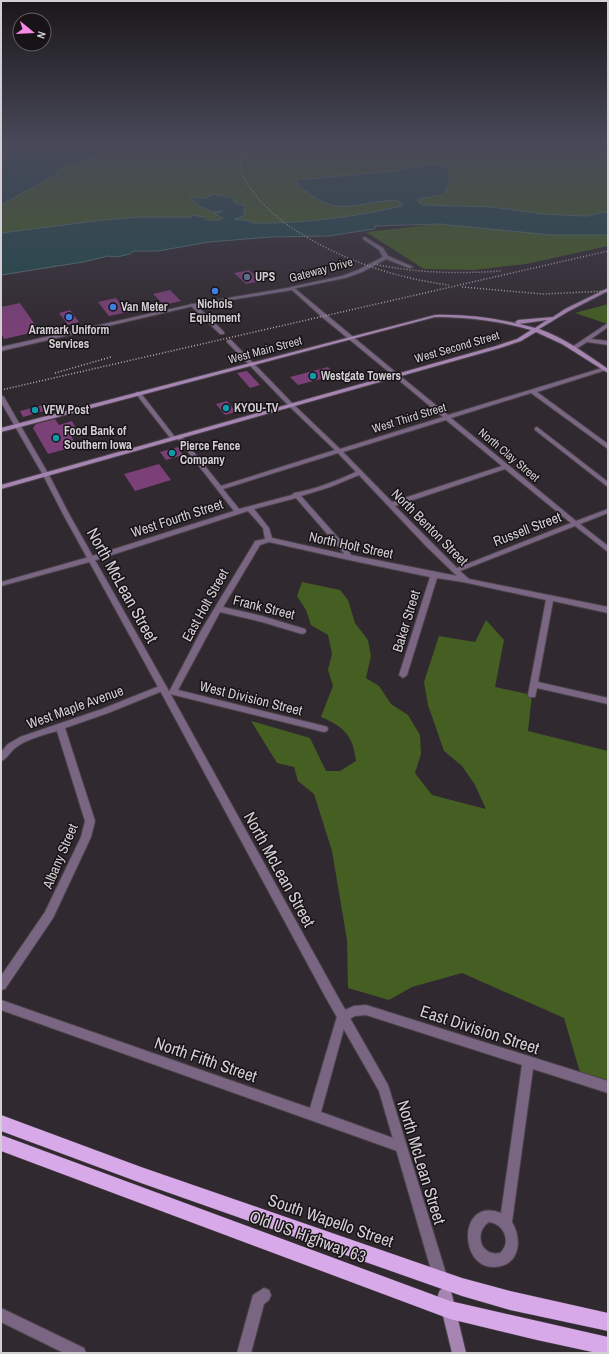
<svg xmlns="http://www.w3.org/2000/svg" width="609" height="1354" viewBox="0 0 609 1354" font-family="'Archivo Narrow',sans-serif">
	<style>
		.green { fill: #455e22 }
		.water { fill: #214748; stroke: #577072 }
		.building { fill: #7a4077 }
		.lines { fill: none; stroke-linecap: round; stroke-linejoin: round }
		.minor-casing { stroke: #4b444a; stroke-width: 2 }
		.tertiary-casing { stroke: #4b444a; stroke-width: 2 }
		.secondary-casing { stroke: #4b444a; stroke-width: 2 }
		.trunk-casing { stroke: #4b444a; stroke-width: 1 }
		.minor { fill: #7a6682; fill-rule: evenodd }
		.tertiary { fill: #7a6682; fill-rule: evenodd }
		.secondary { fill: #a685b2; fill-rule: evenodd }
		.trunk { fill: #d8a9e9; fill-rule: evenodd }
		.rail { stroke: #b7b1b7; stroke-width: 1.5; stroke-dasharray: 1 2; stroke-linecap: butt }
		.service-dot { fill: #5c6f8a; stroke: #171316; stroke-width: 1.5 }
		.shop-dot { fill: #3f7fe0; stroke: #171316; stroke-width: 1.5 }
		.culture-dot { fill: #0f9aa8; stroke: #171316; stroke-width: 1.5 }
		.labels { text-anchor: middle; dominant-baseline: central; stroke-width: 3; stroke-linejoin: round; paint-order: stroke }
		.far-street-label { font-size: 12px; fill: #d4cfd4; stroke: #171316 }
		.far-poi-label { font-size: 12px; font-weight: bold; fill: #d4cfd4; stroke: #171316; text-anchor: start }
		.street-label { font-size: 14px; fill: #d4cfd4; stroke: #171316 }
		.near-street-label { font-size: 17px; fill: #d4cfd4; stroke: #171316 }
	</style>
	<rect width="100%" height="100%" fill="#312930"/>
	<path class="green" d="M1 145H30L1 158Z
		M139 145H393L418 149 410 145H541C547 147 552 146 558 149L608 151V213L587 216 542 214 492 207 423 205 418 202V198L442 195 448 169 439 164H433L394 171 297 180V182C335 220 349 203 395 200L400 202 402 205V206C354 217 300 224 252 223L250 221 235 219 241 203 234 202V198L225 196H211L205 198 190 197 212 212 223 211 218 217 223 218C211 223 203 216 192 215V217H140L103 220 1 233V205L57 174 59 169 107 152Z
		M437 224 608 234V246L526 264 474 270 424 269 366 232Z
		M608 304V324L575 313Z
		M302 582 340 590 348 600 355 623 368 640 371 656 366 678 379 686 391 704 408 715 420 735 421 754 415 773 432 795 486 809 475 785 462 766 444 751 428 705 424 682 439 636 475 642 486 620 504 640 495 687 532 695 528 731 608 751V1087L582 1079 564 1018 462 973 412 987 389 1000 348 988 347 940 332 851 314 794 298 781 294 767 277 763 251 721 310 738 326 771H340L356 761C353 735 344 727 321 717L333 686 328 670 332 654 328 635 311 625 306 610 297 596Z"/>
	<path class="water" d="M30 145H139L107 152 59 169 57 174 1 205V158Z
		M538 145H608V151L558 149 551 145Z
		M432 164H439L448 169C451 179 449 188 442 195L418 199V202L423 205 492 207 542 214 583 216C592 217 598 211 608 213V235H551L440 224 374 226 376 228 374 229 329 236 270 237 209 242 158 251H134L130 254 117 257 108 256 83 262 1 275V233L103 220 140 217H192L191 215 204 217 206 220H220L223 218 214 214 223 211 212 212 201 207 189 197 205 198 211 196 212 194 234 198V202L245 206 244 216 234 219 250 221 252 223C300 224 355 217 402 206V205L400 202 395 200C348 203 336 220 297 183V180L394 171Z"/>
	<path class="building" d="M249 270 261 281 246 284 234 273Z
		M170 290 181 301 168 304 165 302 162 303 153 294Z
		M116 298 128 312 109 316 98 302Z
		M20 303 36 326 32 327 35 332 4 339 1 333V307Z
		M70 310 79 322 68 325 59 313Z
		M328 367 336 375 298 385 290 377Z
		M247 371 260 385 250 388 237 373Z
		M227 401 236 412 225 415 216 404Z
		M47 404 60 405V407L50 410 52 413 43 415 48 410 23 417 20 411Z
		M55 419 59 425 72 421 78 432 70 434 77 446 48 454 33 428 36 424Z
		M178 447 183 455 166 460 160 452Z
		M159 464 171 480 135 491 124 474Z"/>
	<g class="lines">
		<defs>
			<path id="minor" d="M365 237 383 248 388 256 413 267 409 268 386 259 362 272 345 278 291 289V287L342 276 358 270 383 257 379 250 363 239V238Z
				M191 304H195L224 332V334H220L191 306Z
				M608 323V327L591 339 608 341V345L587 342 576 349H572V347Z
				M227 340H231L293 404 340 449 443 417 395 377V375H399L448 415 602 368H606V370L537 392 608 444V449L531 393 451 418 576 521 608 509V513L580 524 608 546V552L575 526 460 571 469 579 608 607V613L553 601 538 682 608 698V704L537 688 535 697H529L528 695 546 600 463 582 437 578 407 675 403 678 399 675 430 577 349 560 269 542 260 545 223 607 262 616 305 629 306 631 305 633 302 634 262 622 220 612 178 690 324 726 327 727 328 729 327 731 324 732 170 694 169 692 202 629 254 543 255 541 265 539 263 528 248 511 93 561 1 586V582L89 557 234 511 177 438V436H181L221 486 335 450 289 406 227 342ZM446 420 502 466 392 502 343 452ZM338 453 356 472C336 481 314 490 294 493L292 495 239 509 223 489ZM505 469 571 523 457 568 395 506ZM359 475 426 546 457 576 351 555 348 549 301 496 330 487ZM296 498 343 552 344 554 272 538 269 528 254 509Z
				M136 392H140L175 437V439H171L136 394Z
				M1 395 4 397 49 475 48 476H44L43 475 1 402Z
				M537 427 608 482V487L535 430V428Z
				M162 685 165 686 166 688 165 690 108 713 65 728 95 821 91 837 53 918 5 989 1 990V976L45 912 81 837 85 821 57 731C43 735 27 739 15 748 10 752 7 759 1 761V752L8 744 20 737 102 709Z
				M1 1000 310 1108 338 1013 354 1006 366 1005 608 1081V1093L533 1069 512 1222C521 1237 521 1261 501 1266 458 1277 456 1195 501 1213L522 1065 366 1015 355 1016 346 1021 321 1112 404 1142 406 1146 404 1150 400 1152 1 1010ZM489 1222C504 1224 512 1242 500 1253 481 1257 473 1233 489 1222Z
				M264 1288 269 1290 271 1295 269 1300 264 1304 251 1353H237L253 1295Z
				M1 1308 84 1348 86 1353H64L1 1322Z"/>
			<path id="tertiary" d="M293 287 399 375V377H395L322 317 292 290 193 306 1 351V347L193 304Z
				M46 473 49 475 69 514 170 693 334 990 388 1085 448 1280 446 1285 441 1287 436 1285 434 1280 379 1091 326 998 163 696 63 514 43 475Z"/>
			<path id="secondary" d="M608 288V291L569 311 539 329C565 338 586 354 608 369V373L562 344 536 332 521 341 500 348 1 489V485L496 346 517 339 531 330C500 321 467 317 435 317L1 432V428L435 315C469 314 502 319 535 328L547 320 518 324 515 322 518 320 553 317 565 309Z
				M445 1288 450 1290 452 1295 466 1353H452L438 1295 440 1290Z"/>
			<path id="trunk" d="M1 1115 141 1167 462 1278 510 1291 608 1313V1331L510 1310 462 1296 141 1183 1 1131Z
				M1 1135 450 1301 608 1337V1353H597L537 1340 450 1319 1 1151Z"/>
		</defs>
		<use href="#minor" class="minor-casing"/>
		<use href="#tertiary" class="tertiary-casing"/>
		<use href="#secondary" class="secondary-casing"/>
		<use href="#trunk" class="trunk-casing"/>
		<use href="#minor" class="minor"/>
		<use href="#tertiary" class="tertiary"/>
		<use href="#secondary" class="secondary"/>
		<use href="#trunk" class="trunk"/>
		<path class="rail" d="M249 145C246 151 241 158 241 165 240 175 247 183 253 192 265 208 281 221 298 232 345 261 395 278 449 285
			M374 264C416 273 458 274 501 271
			M462 287 543 294 608 291
			M55 373 111 357
			M1 390 608 251"/>
	</g>
	<linearGradient id="sky" x2="0" y2="1"><stop stop-color="#1b171a"/><stop offset="0.43" stop-color="#484959"/><stop offset="1" stop-color="#484959" stop-opacity="0"/></linearGradient>
	<rect width="609" height="334" fill="url(#sky)"/>
	<circle class="service-dot" cx="247" cy="277" r="4"/>
	<g class="shop-dot">
		<circle cx="215" cy="291" r="4"/>
		<circle cx="113" cy="307" r="4"/>
		<circle cx="69" cy="317" r="4"/>
	</g>
	<g class="culture-dot">
		<circle cx="313" cy="376" r="4"/>
		<circle cx="226" cy="408" r="4"/>
		<circle cx="35" cy="410" r="4"/>
		<circle cx="56" cy="438" r="4"/>
		<circle cx="172" cy="453" r="4"/>
	</g>
	<g class="labels">
		<g class="far-street-label">
			<text transform="translate(321 270) rotate(-15)">Gateway Drive</text>
			<text transform="translate(457 347) rotate(-16)">West Second Street</text>
			<text transform="translate(265 350) rotate(-15)">West Main Street</text>
			<text transform="translate(409 418) rotate(-17)">West Third Street</text>
			<text transform="translate(509 455) rotate(40)">North Clay Street</text>
		</g>
		<g class="far-poi-label">
			<text x="255" y="277">UPS</text>
			<text x="215" y="304" text-anchor="middle">Nichols<tspan x="215" dy="14">Equipment</tspan></text>
			<text x="121" y="307">Van Meter</text>
			<text x="69" y="330" text-anchor="middle">Aramark Uniform<tspan x="69" dy="14">Services</tspan></text>
			<text x="321" y="376">Westgate Towers</text>
			<text x="234" y="408">KYOU-TV</text>
			<text x="43" y="410">VFW Post</text>
			<text x="64" y="431">Food Bank of<tspan x="64" dy="14">Southern Iowa</tspan></text>
			<text x="180" y="446">Pierce Fence<tspan x="180" dy="14">Company</tspan></text>
		</g>
		<g class="street-label">
			<text transform="translate(177 518) rotate(-18)">West Fourth Street</text>
			<text transform="translate(430 527) rotate(45)">North Benton Street</text>
			<text transform="translate(527 529) rotate(-21)">Russell Street</text>
			<text transform="translate(351 545) rotate(12)">North Holt Street</text>
			<text transform="translate(205 605) rotate(-61)">East Holt Street</text>
			<text transform="translate(264 607) rotate(14)">Frank Street</text>
			<text transform="translate(406 621) rotate(-73)">Baker Street</text>
			<text transform="translate(251 698) rotate(14)">West Division Street</text>
			<text transform="translate(75 707) rotate(-20)">West Maple Avenue</text>
			<text transform="translate(60 856) rotate(-67)">Albany Street</text>
		</g>
		<g class="near-street-label">
			<text transform="translate(123 585) rotate(61)">North McLean Street</text>
			<text transform="translate(280 869) rotate(61)">North McLean Street</text>
			<text transform="translate(480 1029) rotate(18)">East Division Street</text>
			<text transform="translate(206 1059) rotate(19)">North Fifth Street</text>
			<text transform="translate(422 1162) rotate(73)">North McLean Street</text>
			<text transform="translate(331 1220) rotate(19)">South Wapello Street</text>
			<text transform="translate(308 1236) rotate(20)">Old US Highway 63</text>
		</g>
	</g>
	<rect width="609" height="1354" fill="none" stroke="#d4cfd4" stroke-width="4"/>
	<g transform="translate(32 32) rotate(108)"><circle r="19" fill="#171316" stroke="#635e62"/>
	<path d="M0-3L7 15L0 10L-7 15Z" fill="#f888e9"/>
	<text y="-6" font-size="11" font-weight="bold" text-anchor="middle" fill="#d4cfd4">N</text>
	</g>
</svg>
